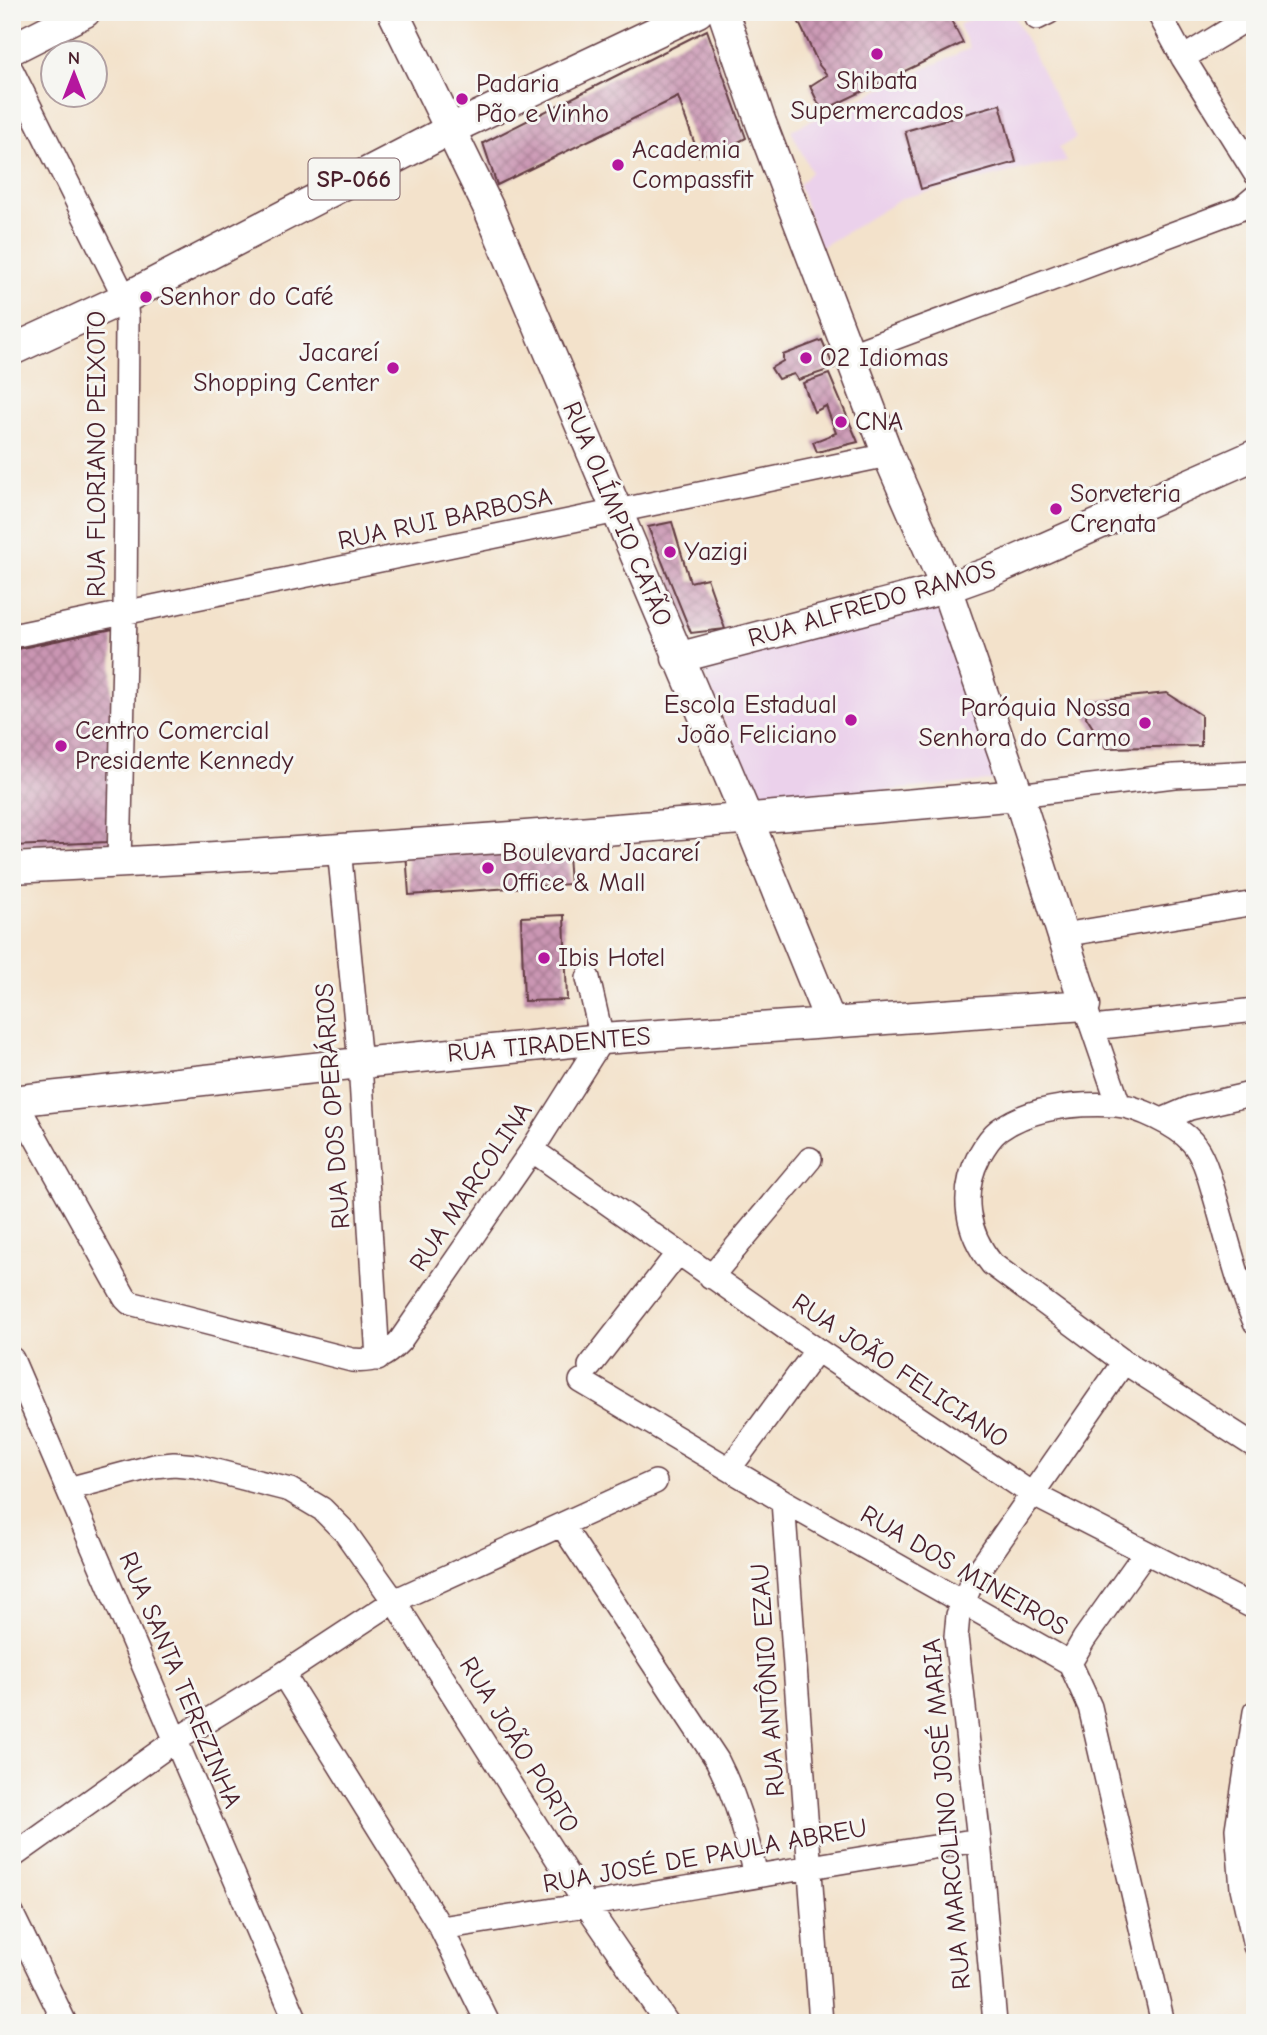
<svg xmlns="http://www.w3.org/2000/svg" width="1267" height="2035" viewBox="0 0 1267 2035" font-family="'Comic Neue',sans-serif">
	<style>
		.built { fill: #ebd1eb }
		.building { fill: url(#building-cross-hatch) }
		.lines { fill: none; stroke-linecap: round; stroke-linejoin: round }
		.minor-casing { stroke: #633c43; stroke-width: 26 }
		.major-casing { stroke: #633c43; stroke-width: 33 }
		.minor { stroke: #fff; stroke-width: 23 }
		.major { stroke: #fff; stroke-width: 30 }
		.poi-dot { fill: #b5179e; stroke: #f6f6f2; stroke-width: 2.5 }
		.labels { text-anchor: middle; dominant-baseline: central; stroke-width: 6; stroke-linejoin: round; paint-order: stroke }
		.shield { fill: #f6f6f2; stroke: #7e6067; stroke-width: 2 }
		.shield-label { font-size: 24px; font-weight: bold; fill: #4a1f2b }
		.poi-label { font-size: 26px; fill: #4a1f2b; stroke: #f6f6f2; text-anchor: start }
		.street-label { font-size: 26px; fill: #4a1f2b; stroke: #f6f6f2 }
	</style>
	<defs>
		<pattern id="building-cross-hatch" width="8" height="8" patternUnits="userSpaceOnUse" patternTransform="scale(1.75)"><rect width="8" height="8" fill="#ca96b3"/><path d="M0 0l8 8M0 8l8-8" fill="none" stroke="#a67a92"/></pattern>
	</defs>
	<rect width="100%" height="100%" fill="#f6f6f2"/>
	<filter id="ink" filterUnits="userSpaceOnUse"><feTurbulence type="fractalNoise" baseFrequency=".0143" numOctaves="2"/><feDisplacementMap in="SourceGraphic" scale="14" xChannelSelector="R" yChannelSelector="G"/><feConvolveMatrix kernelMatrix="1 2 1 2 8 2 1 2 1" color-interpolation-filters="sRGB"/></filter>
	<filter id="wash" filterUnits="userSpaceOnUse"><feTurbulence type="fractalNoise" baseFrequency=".00686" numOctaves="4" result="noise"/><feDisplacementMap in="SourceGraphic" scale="28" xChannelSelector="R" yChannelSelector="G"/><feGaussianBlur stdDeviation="1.57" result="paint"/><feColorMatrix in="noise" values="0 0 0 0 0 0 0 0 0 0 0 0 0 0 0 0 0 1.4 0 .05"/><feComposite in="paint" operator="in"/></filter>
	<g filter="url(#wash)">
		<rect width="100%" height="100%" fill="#f3e2cb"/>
		<path class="built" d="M984 12H1012L1076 138 1059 148 1067 162 1032 167 903 198 820 248 799 185 811 172 791 130 970 48 959 25Z
			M938 600 999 780 759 803 698 660Z"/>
		<g id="blocks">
			<path class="building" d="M794 12H935L938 20 949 16 963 43 822 111 810 86 827 75 819 65Z
				M707 30 746 138 731 146 699 156 678 97 497 185 483 143Z
				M1000 104 1016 162 921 189 905 131Z
				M822 340 834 368 798 380 794 374 778 379 771 368 783 361V355Z
				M829 374 858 442 817 452 813 442 836 433 826 406 814 412 803 383Z
				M672 522 690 582 707 578 725 629 691 633 648 527Z
				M113 629 109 842 12 846V650Z
				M1167 693 1201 715V746L1106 748 1086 717 1088 701Z
				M567 841 570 884 409 895 406 852Z
				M564 915 567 1000 524 1001 521 917Z"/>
		</g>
	</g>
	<g filter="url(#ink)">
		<use href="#blocks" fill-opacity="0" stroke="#633c43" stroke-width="2"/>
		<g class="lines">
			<defs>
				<path id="minor" d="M1158 12 1183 58 1255 173
					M1037 18 1049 12
					M1183 58 1255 14
					M12 71 125 298 127 319 125 614 119 863
					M851 354 1242 208 1255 197
					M12 636 888 455
					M1018 795 1174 776 1255 772
					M339 848 360 1063 378 1359
					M1063 935 1255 903
					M1088 1015 1119 1105
					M1093 1028 1255 1010
					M12 1095 125 1298 130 1303 352 1360C374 1362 385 1357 400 1341L532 1150 602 1039 588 978
					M1162 1120 1190 1108 1255 1093
					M532 1150 817 1350 1032 1494 1255 1608
					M711 1277 810 1159
					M1255 1322C1238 1284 1228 1241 1216 1200 1210 1181 1205 1157 1192 1142 1178 1126 1137 1106 1116 1105 1078 1103 1031 1107 999 1130 991 1136 984 1147 979 1156 960 1193 966 1232 992 1264L1124 1362 1255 1446
					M12 1359 297 2023
					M590 1366 678 1253
					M581 1381 783 1501 1070 1663 1090 1707 1163 2023
					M729 1469 817 1350
					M68 1489 154 1466 174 1464 196 1466 290 1490 322 1509 345 1532 394 1601 587 1906 667 2023
					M783 1501 821 2023
					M562 1525 717 1760C736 1797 746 1834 756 1875
					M1070 1663 1084 1639 1145 1553
					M283 1674 441 1928 488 2023
					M1255 1712 1237 1829 1242 1888 1255 1946
					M12 1857 176 1740 283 1674 394 1601 655 1482
					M12 1914 65 2023
					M441 1928C620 1901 799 1867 979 1840
					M995 2023 979 1840 956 1637 958 1615 973 1579 1124 1362"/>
				<path id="major" d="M393 12 488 207 748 820 830 1021
					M12 49 85 12
					M12 350 125 298 451 129 698 12
					M677 658 946 588 988 573 1255 455
					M12 868C348 852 683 825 1018 795
					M12 1101 360 1063 602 1039 1085 1005 1018 795 946 588 888 455 761 123 723 12"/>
			</defs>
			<use href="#minor" class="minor-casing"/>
			<use href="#major" class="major-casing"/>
			<use href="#minor" class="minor"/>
			<use href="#major" class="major"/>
		</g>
	</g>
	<g class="poi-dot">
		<circle cx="877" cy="54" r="7"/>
		<circle cx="462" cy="99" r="7"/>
		<circle cx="618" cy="165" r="7"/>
		<circle cx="146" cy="297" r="7"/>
		<circle cx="806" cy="358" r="7"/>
		<circle cx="393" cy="368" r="7"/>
		<circle cx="841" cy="422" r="7"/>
		<circle cx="1056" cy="509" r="7"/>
		<circle cx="670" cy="552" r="7"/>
		<circle cx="851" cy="720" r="7"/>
		<circle cx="1145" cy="723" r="7"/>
		<circle cx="61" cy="746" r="7"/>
		<circle cx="488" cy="868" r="7"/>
		<circle cx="544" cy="958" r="7"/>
	</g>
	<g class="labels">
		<rect class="shield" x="308.5" y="158.5" width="91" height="41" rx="5"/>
		<g class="shield-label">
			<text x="354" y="179">SP-066</text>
		</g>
		<g class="poi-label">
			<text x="877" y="81" text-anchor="middle">Shibata<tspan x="877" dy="30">Supermercados</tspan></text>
			<text x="476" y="84">Padaria<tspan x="476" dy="30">Pão e Vinho</tspan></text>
			<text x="632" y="150">Academia<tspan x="632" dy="30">Compassfit</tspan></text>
			<text x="160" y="297">Senhor do Café</text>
			<text x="379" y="353" text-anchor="end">Jacareí<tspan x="379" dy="30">Shopping Center</tspan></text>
			<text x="820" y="358">O2 Idiomas</text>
			<text x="855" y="422">CNA</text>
			<text x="1070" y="494">Sorveteria<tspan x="1070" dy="30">Crenata</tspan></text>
			<text x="684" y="552">Yazigi</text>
			<text x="837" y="705" text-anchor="end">Escola Estadual<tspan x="837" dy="30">João Feliciano</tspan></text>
			<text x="1131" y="708" text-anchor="end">Paróquia Nossa<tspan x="1131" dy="30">Senhora do Carmo</tspan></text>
			<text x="75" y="731">Centro Comercial<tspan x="75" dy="30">Presidente Kennedy</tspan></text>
			<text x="502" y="853">Boulevard Jacareí<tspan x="502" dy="30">Office &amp; Mall</tspan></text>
			<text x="558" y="958">Ibis Hotel</text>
		</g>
		<g class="street-label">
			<text transform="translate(97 454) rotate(-90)">RUA FLORIANO PEIXOTO</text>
			<text transform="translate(617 514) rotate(67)">RUA OLÍMPIO CATÃO</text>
			<text transform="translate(445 519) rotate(-12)">RUA RUI BARBOSA</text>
			<text transform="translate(872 604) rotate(-16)">RUA ALFREDO RAMOS</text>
			<text transform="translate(549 1045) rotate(-5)">RUA TIRADENTES</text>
			<text transform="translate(333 1106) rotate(-94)">RUA DOS OPERÁRIOS</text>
			<text transform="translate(471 1187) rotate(-56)">RUA MARCOLINA</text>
			<text transform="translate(900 1371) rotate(34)">RUA JOÃO FELICIANO</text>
			<text transform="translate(964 1571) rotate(30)">RUA DOS MINEIROS</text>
			<text transform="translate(180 1680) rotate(67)">RUA SANTA TEREZINHA</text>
			<text transform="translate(768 1680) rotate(-94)">RUA ANTÔNIO EZAU</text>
			<text transform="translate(519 1745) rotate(58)">RUA JOÃO PORTO</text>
			<text transform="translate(947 1814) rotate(-95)">RUA MARCOLINO JOSÉ MARIA</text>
			<text transform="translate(705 1856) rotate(-10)">RUA JOSÉ DE PAULA ABREU</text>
		</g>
	</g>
	<rect width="1267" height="2035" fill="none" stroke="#f6f6f2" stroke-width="42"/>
	<g transform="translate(74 74)"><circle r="33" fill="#f6f6f2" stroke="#b1a0a2" stroke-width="2"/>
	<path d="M0-5L12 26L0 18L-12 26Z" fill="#b5179e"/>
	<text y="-10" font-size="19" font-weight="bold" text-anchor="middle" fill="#4a1f2b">N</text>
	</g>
</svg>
